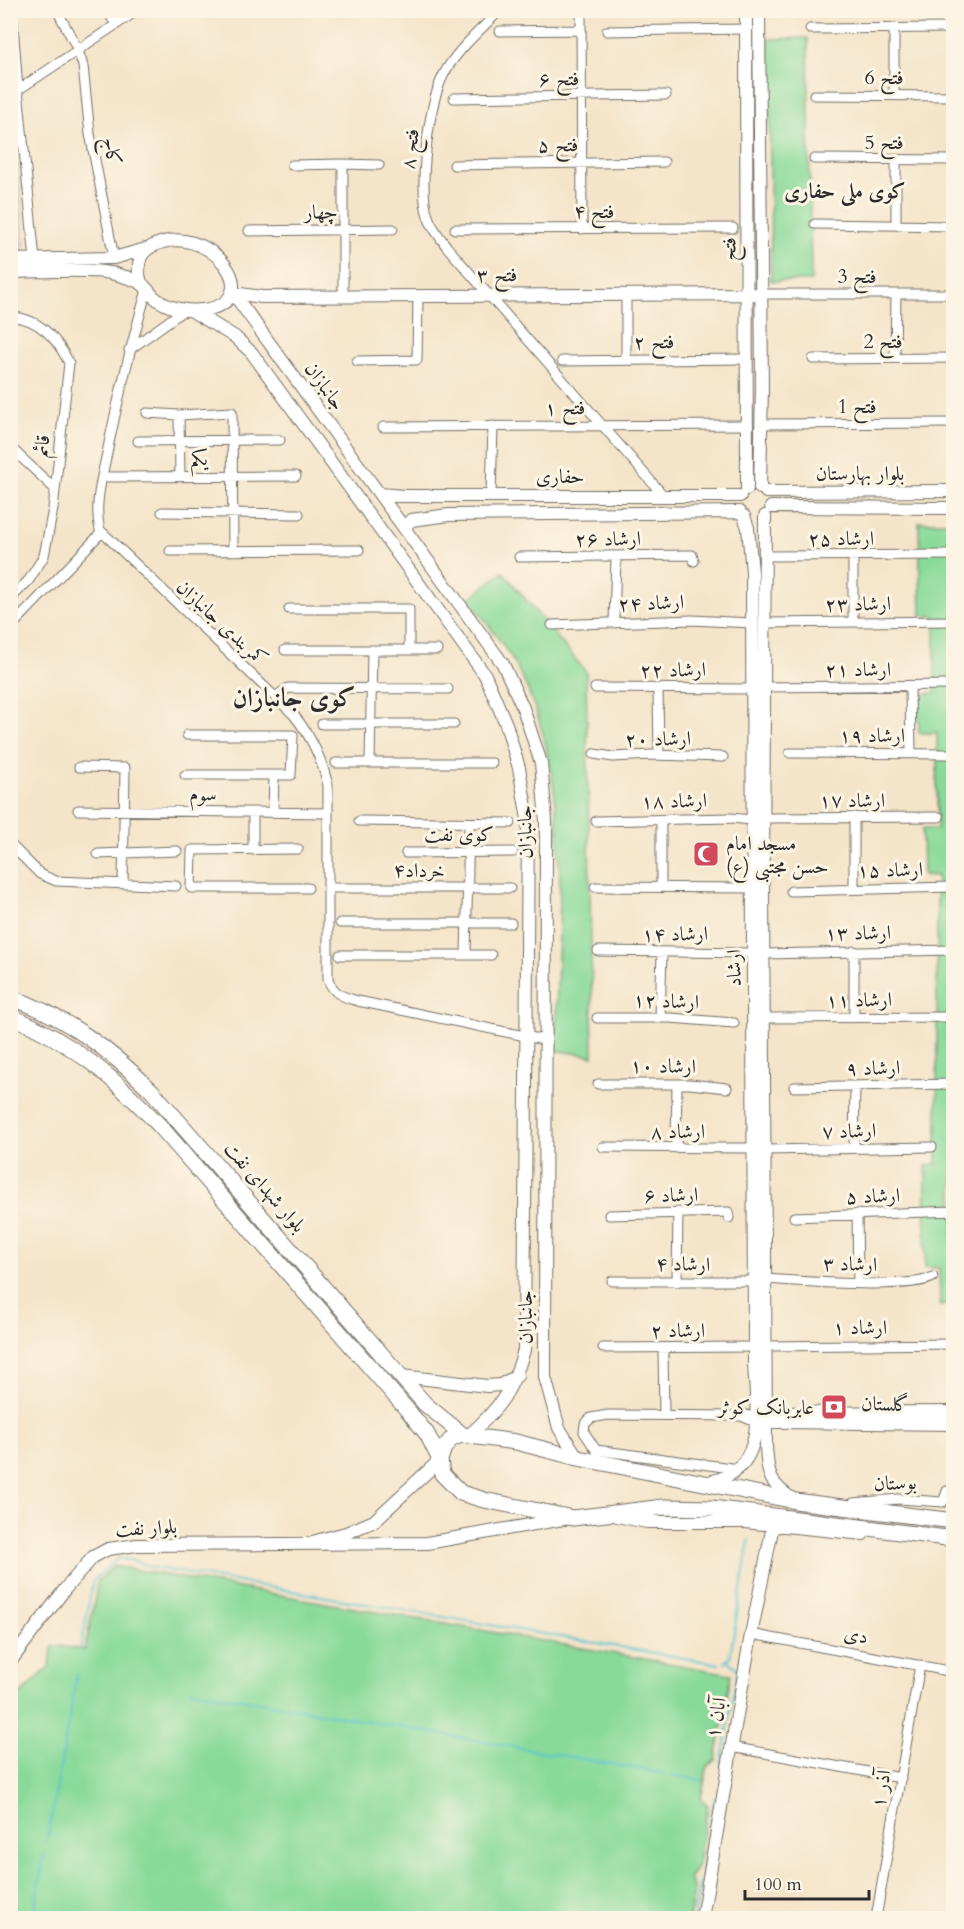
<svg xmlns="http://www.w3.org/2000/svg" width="964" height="1929" viewBox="0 0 964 1929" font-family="Cardo,Amiri,serif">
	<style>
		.industrial { fill: #cfc0bb }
		.green { fill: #89da9a; stroke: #5a8262; stroke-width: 1.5 }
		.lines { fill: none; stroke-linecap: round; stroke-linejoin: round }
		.stream { stroke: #56c3cf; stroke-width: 2 }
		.minor-casing { stroke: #716c62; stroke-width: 11 }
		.tertiary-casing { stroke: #716c62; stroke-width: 14 }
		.primary-casing { stroke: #716c62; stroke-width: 17 }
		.minor { stroke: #fff; stroke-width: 9 }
		.tertiary { stroke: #fff; stroke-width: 12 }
		.primary { stroke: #fff; stroke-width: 15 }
		.labels { text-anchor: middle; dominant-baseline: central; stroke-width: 6; stroke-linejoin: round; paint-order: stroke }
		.street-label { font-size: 20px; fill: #2b2b2b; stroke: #fcf5e5 }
		.poi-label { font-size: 20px; fill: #2b2b2b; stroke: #fcf5e5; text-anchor: start }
		.neighbourhood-label { font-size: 21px; font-weight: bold; fill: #2b2b2b; stroke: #fcf5e5 }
		.district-label { font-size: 26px; font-weight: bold; fill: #2b2b2b; stroke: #fcf5e5 }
	</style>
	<rect width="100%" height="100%" fill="#fcf5e5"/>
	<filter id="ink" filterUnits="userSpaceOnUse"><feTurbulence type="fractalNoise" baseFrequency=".0167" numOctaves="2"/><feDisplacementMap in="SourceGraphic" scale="12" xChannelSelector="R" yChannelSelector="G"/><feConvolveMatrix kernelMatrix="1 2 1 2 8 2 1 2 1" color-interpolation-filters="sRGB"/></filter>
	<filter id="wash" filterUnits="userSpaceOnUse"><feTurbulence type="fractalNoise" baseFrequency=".008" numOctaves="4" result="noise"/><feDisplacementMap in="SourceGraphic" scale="24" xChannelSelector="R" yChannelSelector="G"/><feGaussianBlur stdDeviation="1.35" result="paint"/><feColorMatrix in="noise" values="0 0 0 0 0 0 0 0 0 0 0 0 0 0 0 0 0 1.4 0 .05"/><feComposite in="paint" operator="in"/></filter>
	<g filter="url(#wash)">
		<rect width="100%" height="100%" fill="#f4e4c9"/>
		<path class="industrial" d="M10 78 26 247 25 252H11Z"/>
		<path class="green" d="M808 38 811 281H771L769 39Z
			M919 522H949L950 549H954L953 1305H940L939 1268 925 1267 926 1165 937 1164V876L923 875 922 829H937V733H919L918 694 935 693V616H921Z
			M503 572 586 672 593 1056 555 1050C557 929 577 776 516 666 503 642 485 621 469 599Z
			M114 1566 731 1674 716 1760 708 1765 701 1798 708 1806 698 1864 689 1878 694 1890 689 1918H11V1703L49 1667 53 1645 85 1650 98 1581Z"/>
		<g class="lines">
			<path class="stream" d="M81 1648 93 1581 118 1558 135 1561 150 1567 719 1664
				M724 1663 730 1657 749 1540
				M190 1690 662 1773
				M721 1766 738 1669 728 1661
				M672 1775 701 1780
				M47 1841 77 1674
				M702 1870 715 1797
				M33 1918 44 1855
				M694 1918 700 1880"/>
		</g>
	</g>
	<g filter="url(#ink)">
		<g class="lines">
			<defs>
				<path id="minor" d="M12 10 18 90
					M57 10 78 50 83 66 90 134 114 258
					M107 10 116 25
					M500 10C481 30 455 51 443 76 429 104 418 187 428 216 431 227 440 237 447 247L663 495
					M581 10 582 229
					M810 29 954 28
					M500 31 581 30
					M607 31 747 29
					M814 95 954 96
					M894 95V28
					M454 98 666 95
					M814 159 954 160
					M343 164 379 165
					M292 165 343 164V297
					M454 165 664 162
					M815 224 954 226
					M896 225V161
					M455 229 733 228
					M249 231 393 229
					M35 260 18 90 138 10
					M147 290C132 341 120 391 109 443 104 471 93 502 100 530L293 714C311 736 321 757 328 785V979C333 994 343 997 358 1001L544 1040
					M761 294H954
					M10 317C39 317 58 340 69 363L53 509 44 556 29 580 10 599
					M129 350 184 310
					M895 358 896 294
					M813 359 954 358
					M626 360V294
					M357 361 417 360 418 296
					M562 361 747 359
					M147 413 179 415
					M761 424 954 423
					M383 427 748 425
					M138 441 280 440
					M10 447 55 489
					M180 476 179 415 232 412 233 551
					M102 477 296 476
					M491 495 493 426
					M162 512 299 514
					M170 551 359 550
					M764 556 954 555
					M519 557 692 555 694 561
					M289 609H409V650
					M853 622V556
					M614 623 616 558
					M764 623 954 621
					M552 625 692 620 751 623
					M10 628 102 532
					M285 650H437
					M764 687 954 685
					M910 687 911 753
					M595 688 751 689
					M658 689 659 755
					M275 697 288 688 448 689
					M322 724H454
					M790 753 954 754
					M594 754 613 757 652 755 723 757
					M336 763H492
					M370 763 372 650
					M79 767 125 768 123 883
					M185 775H291L293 735H187
					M78 810 328 813
					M253 812V850
					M273 812 274 775
					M764 818 939 817
					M359 821 511 823
					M596 821 731 818 752 820
					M10 844 40 874 56 881 176 886
					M298 849 192 850 191 888H308
					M406 853 513 852
					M98 854 177 851
					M661 886V820
					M595 887 753 888
					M328 888H510
					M854 889V817
					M791 891 954 887
					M340 923H511
					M598 951 753 953
					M854 951V1018
					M764 954 954 950
					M340 955H491
					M466 955 469 823
					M597 1018H670L734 1023
					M660 1018 662 953
					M764 1018 954 1017
					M598 1084H690L727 1088
					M794 1087 954 1084
					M603 1147 754 1148
					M676 1148 677 1084
					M854 1148 855 1086
					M766 1150 932 1147
					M857 1214 858 1282
					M609 1215 728 1212 729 1218
					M794 1217 954 1211
					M766 1279C796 1281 912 1290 933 1277
					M612 1281H754
					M677 1282 678 1212
					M767 1346 954 1344
					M603 1348 754 1347
					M663 1348 664 1414
					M739 1469 596 1450 584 1432 585 1424 591 1418 608 1415 745 1416
					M853 1503 899 1499 943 1502 947 1491H954
					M751 1634 954 1672
					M731 1747 901 1778
					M876 1918 920 1665"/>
				<path id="tertiary" d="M746 10 747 489
					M759 10 762 386 760 488
					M10 260 114 258 146 249
					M10 272C36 272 89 268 111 273 121 276 134 278 142 284 146 287 150 293 154 297 167 308 185 312 202 310 273 302 207 216 151 247 137 254 137 270 141 283
					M233 293 503 664 523 708 541 763 546 821 545 1377 559 1428 578 1458
					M233 293 262 297 761 294
					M192 311 235 337 252 353 485 675 506 724 519 768 528 819 524 1350C513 1390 499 1409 468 1436
					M766 492 954 491
					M380 494 404 496H740
					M771 507 954 508
					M765 516 763 883 766 1446C768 1475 768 1483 794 1500
					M404 528 411 520 449 515 740 512
					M401 1376 487 1386 500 1385 517 1376
					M760 1413 954 1412
					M745 1416 757 1421 780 1422 954 1424
					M709 1482C769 1470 756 1409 754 1363L752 572 748 528 744 516
					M617 1516 647 1522H745L863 1534
					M316 1541 346 1533 374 1521 440 1460
					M10 1662 65 1589 93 1557 108 1549 137 1545 427 1543 569 1518
					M702 1918 750 1640 773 1525"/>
				<path id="primary" d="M10 997C67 1017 110 1050 152 1091L425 1404 463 1435
					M10 1016C73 1042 113 1077 159 1125L409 1412 427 1434 440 1460
					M954 1521 795 1501 578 1458 516 1442 463 1435 452 1438 444 1448 440 1460 442 1474 461 1493 484 1500 573 1518 664 1507 712 1508 954 1539"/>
			</defs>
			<use href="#minor" class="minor-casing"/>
			<use href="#tertiary" class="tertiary-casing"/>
			<use href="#primary" class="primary-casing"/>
			<use href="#minor" class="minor"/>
			<use href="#tertiary" class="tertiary"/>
			<use href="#primary" class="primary"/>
		</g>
	</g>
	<defs>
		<symbol id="mosque-square" viewBox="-11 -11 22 22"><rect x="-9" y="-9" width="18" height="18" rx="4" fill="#d1495b" stroke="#fcf5e5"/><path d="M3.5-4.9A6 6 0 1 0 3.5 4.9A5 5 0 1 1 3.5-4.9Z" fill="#fff"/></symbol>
		<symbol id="bank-square" viewBox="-11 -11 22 22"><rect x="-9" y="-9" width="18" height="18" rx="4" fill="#d1495b" stroke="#fcf5e5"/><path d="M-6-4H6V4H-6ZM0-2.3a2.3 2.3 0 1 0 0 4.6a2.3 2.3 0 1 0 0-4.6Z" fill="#fff"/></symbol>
	</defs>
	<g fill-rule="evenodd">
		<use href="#mosque-square" x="691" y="839" width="30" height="30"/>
		<use href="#bank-square" x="819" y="1392" width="30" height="30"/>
	</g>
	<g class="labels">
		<g class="street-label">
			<text x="884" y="77">فتح 6</text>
			<text transform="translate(559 79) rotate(-1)">فتح ۶</text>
			<text x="884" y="142">فتح 5</text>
			<text transform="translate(558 145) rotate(-1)">فتح ۵</text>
			<text transform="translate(410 149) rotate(-83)">فتح ۸</text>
			<text transform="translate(112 151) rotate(79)">کاج</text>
			<text x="594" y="211">فتح ۴</text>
			<text transform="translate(321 212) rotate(-1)">چهار</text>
			<text transform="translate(729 249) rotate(-89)">فتح</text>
			<text transform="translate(497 275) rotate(-1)">فتح ۳</text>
			<text x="857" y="276">فتح 3</text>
			<text x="883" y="341">فتح 2</text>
			<text transform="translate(654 342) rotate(-1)">فتح ۲</text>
			<text transform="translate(325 386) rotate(54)">جانبازان</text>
			<text x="857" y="406">فتح 1</text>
			<text transform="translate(565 408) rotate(-1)">فتح ۱</text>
			<text transform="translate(42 446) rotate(-83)">قائم</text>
			<text x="199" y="458">یکم</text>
			<text x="860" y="473">بلوار بهارستان</text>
			<text x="560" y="476">حفاری</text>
			<text x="841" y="538">ارشاد ۲۵</text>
			<text transform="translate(608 539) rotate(-1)">ارشاد ۲۶</text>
			<text transform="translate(651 603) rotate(-2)">ارشاد ۲۴</text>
			<text transform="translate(858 604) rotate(-1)">ارشاد ۲۳</text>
			<text transform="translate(222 623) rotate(43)">کمربندی جانبازان</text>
			<text x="858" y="669">ارشاد ۲۱</text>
			<text transform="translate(673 670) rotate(-1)">ارشاد ۲۲</text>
			<text x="872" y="735">ارشاد ۱۹</text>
			<text transform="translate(658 739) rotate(-1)">ارشاد ۲۰</text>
			<text transform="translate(203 794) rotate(1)">سوم</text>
			<text x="852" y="800">ارشاد ۱۷</text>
			<text transform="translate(674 801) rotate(-1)">ارشاد ۱۸</text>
			<text transform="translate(525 832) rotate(-91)">جانبازان</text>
			<text x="459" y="834">کوی نفت</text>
			<text x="419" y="870">خرداد۴</text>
			<text transform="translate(890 870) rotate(-1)">ارشاد ۱۵</text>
			<text transform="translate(858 933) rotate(-1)">ارشاد ۱۳</text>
			<text transform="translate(675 934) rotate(-1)">ارشاد ۱۴</text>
			<text transform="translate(734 968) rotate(-91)">ارشاد</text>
			<text transform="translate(859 1000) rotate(-1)">ارشاد ۱۱</text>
			<text transform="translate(666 1001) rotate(2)">ارشاد ۱۲</text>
			<text transform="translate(663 1066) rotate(1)">ارشاد ۱۰</text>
			<text transform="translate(873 1068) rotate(-1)">ارشاد ۹</text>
			<text x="678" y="1131">ارشاد ۸</text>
			<text transform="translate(849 1131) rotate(-1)">ارشاد ۷</text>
			<text transform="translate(265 1187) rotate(49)">بلوار شهدای نفت</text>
			<text transform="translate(671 1195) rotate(-1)">ارشاد ۶</text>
			<text transform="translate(873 1196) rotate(-2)">ارشاد ۵</text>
			<text transform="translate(683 1264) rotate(1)">ارشاد ۴</text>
			<text transform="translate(850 1264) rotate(1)">ارشاد ۳</text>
			<text transform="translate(525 1317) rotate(-90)">جانبازان</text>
			<text x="860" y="1327">ارشاد ۱</text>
			<text x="678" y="1330">ارشاد ۲</text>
			<text transform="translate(885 1404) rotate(1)">گلستان</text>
			<text transform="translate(895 1483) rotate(-2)">بوستان</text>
			<text transform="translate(146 1528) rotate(-3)">بلوار نفت</text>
			<text transform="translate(856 1635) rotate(10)">دی</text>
			<text transform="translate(716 1718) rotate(-80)">آبان ۱</text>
			<text transform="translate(881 1789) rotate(-80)">آذر ۱</text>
		</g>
		<g class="poi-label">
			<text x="726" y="843">مسجد امام<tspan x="726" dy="23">حسن مجتبی (ع)</tspan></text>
			<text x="814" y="1407" text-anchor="end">عابربانک کوثر</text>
		</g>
		<g class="neighbourhood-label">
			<text x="845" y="191">کوی ملی حفاری</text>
		</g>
		<g class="district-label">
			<text x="294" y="697">کوی جانبازان</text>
		</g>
	</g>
	<rect width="964" height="1929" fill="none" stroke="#fcf5e5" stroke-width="36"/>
	<path d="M745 1890v9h124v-9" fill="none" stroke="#2b2b2b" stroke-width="3"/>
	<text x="754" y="1890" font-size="18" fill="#2b2b2b" stroke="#fcf5e5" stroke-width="4.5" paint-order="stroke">100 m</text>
</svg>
